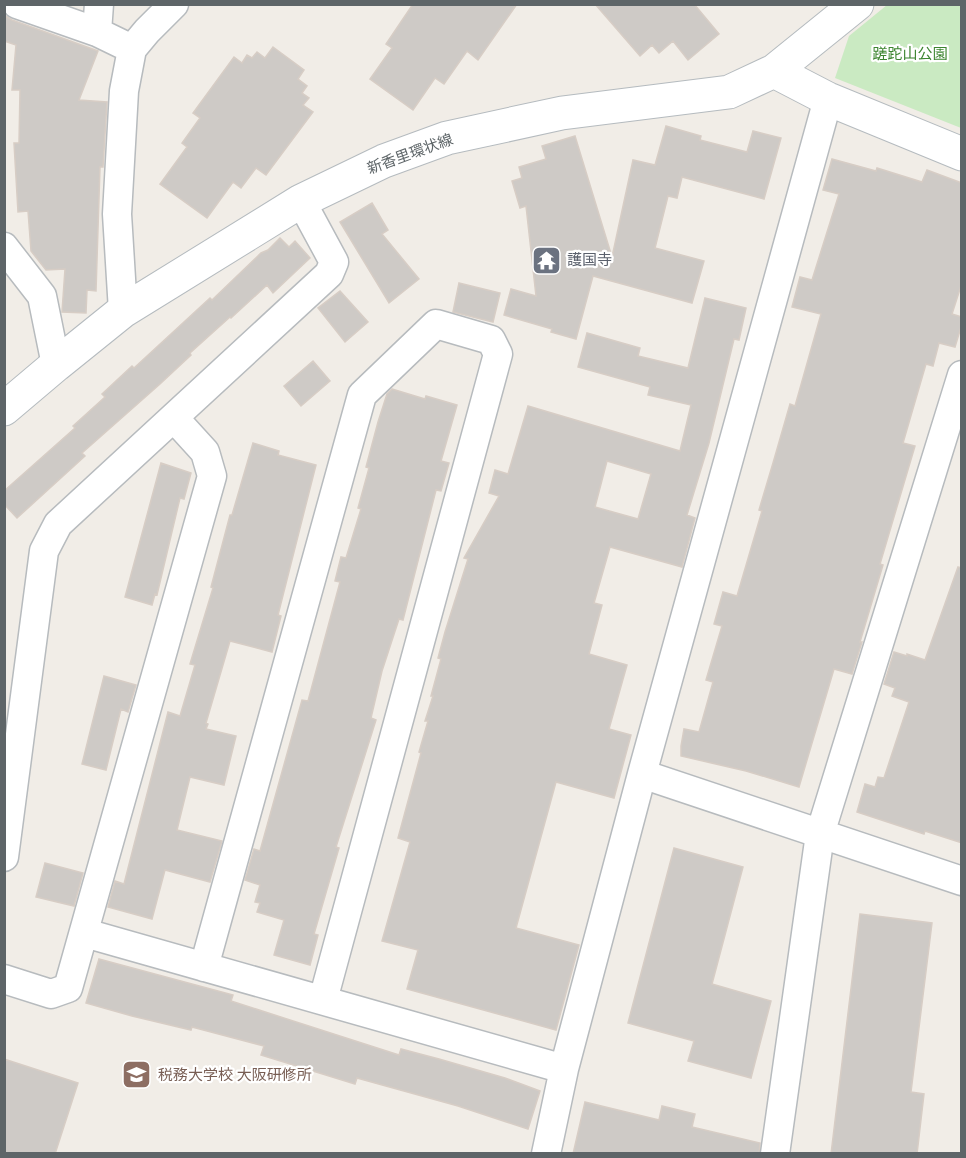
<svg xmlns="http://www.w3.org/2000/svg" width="966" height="1158" viewBox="0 0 966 1158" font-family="Figtree,'Noto Sans JP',sans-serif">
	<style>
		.green { fill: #caeac2 }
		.building { fill: #cecac6; stroke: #d7cdc5; stroke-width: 1.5; fill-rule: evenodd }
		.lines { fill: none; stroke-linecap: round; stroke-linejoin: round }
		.street-casing { stroke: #b7bbbe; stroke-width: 31 }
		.secondary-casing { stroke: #b5bbbf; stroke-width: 35 }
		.street { stroke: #fff; stroke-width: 28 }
		.secondary { stroke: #fff; stroke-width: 33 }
		.labels { text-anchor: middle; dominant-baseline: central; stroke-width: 4.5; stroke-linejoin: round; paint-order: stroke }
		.park-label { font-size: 15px; fill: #3d8530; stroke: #fff }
		.street-label { font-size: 15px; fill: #5e6568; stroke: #fff }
		.worship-label { font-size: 15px; fill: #5b616d; stroke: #fff; text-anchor: start }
		.education-label { font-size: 15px; fill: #785e54; stroke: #fff; text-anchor: start }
	</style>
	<rect width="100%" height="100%" fill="#f1ede7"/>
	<path class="green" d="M887 5H961V128L835 78 849 36Z"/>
	<path class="building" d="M413 4H517L478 60 467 51 444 84 435 78 413 110 370 79 392 48 386 44Z
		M595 4H694L719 34 688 60 673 41 659 53 652 45 640 56Z
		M4 15 12 20 98 51 79 100 107 102 103 167H100L96 291 87 290 86 313 62 312 65 269 46 270 31 251 28 211 18 212 14 143H19L20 90H12L16 45 4 41Z
		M273 47 304 70 298 79 307 86 302 93 309 98 303 105 313 112 266 175 256 168 241 188 233 182 207 218 160 184 187 147 182 143 200 118 193 113 234 57 242 63 247 55 252 58 257 52 265 58Z
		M666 126 701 136 700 140 747 152 753 131 781 138 764 199 682 177 677 198 668 196 655 248 704 261 692 303 593 276 576 339 551 332 552 329 504 315 511 289 536 296 526 206 520 208 512 181 522 178 519 167 546 159 542 146 575 136 612 257 633 160 655 165Z
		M832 159 876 171 877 168 922 182 927 170 962 183V283L952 314 962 317V324L955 347 939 343 933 366 926 364 903 443 915 446 880 564 883 565 860 642H862L852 674 834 669 799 787 746 771 681 756V746L684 729 699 732 713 682 706 680 722 626 714 624 723 592 737 596 762 511 759 510 773 463 790 404 795 406 821 314 792 307 800 277 812 280 839 194 823 190Z
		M372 203 388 230 382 234 419 279 389 303 340 222Z
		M280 238 289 247 295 241 310 258 273 293 267 285 231 318 230 317 190 353 191 355 160 384 82 453 85 456 17 518 4 504V491L75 428 73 426 105 397 102 394 132 366 134 368 210 298 212 300 261 253 268 250Z
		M459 283 500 293 493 322 453 312Z
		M340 291 368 322 345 342 318 308Z
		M705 298 746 308 739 340 734 339 709 443 687 515 695 518 682 567 610 547 594 603 602 605 589 654 627 665 609 729 631 735 614 798 556 782 516 928 579 945 556 1030 407 989 418 950 382 941 410 842 398 838 421 753 419 752 428 721H425L433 696H431L441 659 438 658 445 632 468 559 464 558 499 496 489 493 495 470 508 474 528 406 680 451 691 405 648 395 650 387 578 367 587 333 640 348 638 356 688 368ZM607 461 651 474 638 519 595 507Z
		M313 361 330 381 301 406 284 386Z
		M392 389 425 399 426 396 457 405 441 461 449 463 441 491 436 490 403 620 399 619 382 671 371 718 376 720 336 847 339 848 314 934 318 935 310 965 274 955 284 920 257 912 260 903 255 902 260 885 245 880 254 849 260 851 302 700 308 701 340 582 335 581 341 557 346 558 361 509 358 508 369 468 366 467 378 422 387 394Z
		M253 443 279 451 278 455 316 465 278 615 281 616 272 652 230 641 206 723 208 724 206 729 236 736 224 785 190 777 177 830 222 841 210 882 165 870 152 919 108 907 115 881 124 884 168 712 180 716 195 665 190 664 213 588 211 587 230 515H232Z
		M161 463 191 473 184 499 180 498 157 595 155 594 152 605 125 597Z
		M958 567 962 568V843L925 831 924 834 857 812 865 784 875 787 878 777 884 778 909 702 892 696 895 688 884 684 894 652 907 656V654L925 660Z
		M104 676 136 685 128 712 121 709 106 770 82 764Z
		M674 848 743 867 712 984 771 1001 751 1078 688 1061 694 1041 628 1023Z
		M45 863 83 873 74 906 36 897Z
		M860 914 932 923 911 1092 924 1094 917 1154H831Z
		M99 959 233 995 231 1001 399 1055 401 1049 439 1059 505 1078 540 1091 528 1129 458 1106 357 1078 355 1084 261 1055 264 1046 192 1027 191 1030 132 1016 86 1003Z
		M4 1059 78 1083 55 1154H4Z
		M585 1102 659 1120 662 1106 695 1114 692 1127 760 1143 759 1154H573Z"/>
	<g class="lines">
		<defs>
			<path id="street" d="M17 4 97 32 132 49
				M97 32 99 4
				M4 247 42 296 56 365
				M123 311 117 214 124 91 132 49 147 31 174 4
				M642 774 962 881
				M4 857 44 551 58 524 329 274 334 262 301 201
				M85 933 564 1069
				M204 967 362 395 436 324 491 340 498 354 323 1000
				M4 979 51 994 68 988 212 476 205 452 174 418
				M546 1154 564 1069 642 774 828 99
				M775 1154 820 834 962 375"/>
			<path id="secondary" d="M774 71 828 99 962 154
				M4 409 56 365 123 311 301 201 384 161 447 138 562 113 729 92 774 71 857 4"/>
		</defs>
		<use href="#street" class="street-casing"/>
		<use href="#secondary" class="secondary-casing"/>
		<use href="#street" class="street"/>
		<use href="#secondary" class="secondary"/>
	</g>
	<defs>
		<symbol id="temple-square" viewBox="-11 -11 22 22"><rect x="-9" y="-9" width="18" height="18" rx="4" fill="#6b7280" stroke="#fff"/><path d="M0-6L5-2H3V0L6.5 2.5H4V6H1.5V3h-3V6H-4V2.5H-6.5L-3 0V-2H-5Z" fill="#fff"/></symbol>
		<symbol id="school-square" viewBox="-11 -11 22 22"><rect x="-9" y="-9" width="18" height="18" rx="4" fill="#8d6e63" stroke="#fff"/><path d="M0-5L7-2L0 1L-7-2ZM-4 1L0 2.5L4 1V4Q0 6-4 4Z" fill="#fff"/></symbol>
	</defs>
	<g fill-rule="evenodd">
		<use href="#temple-square" x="530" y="244" width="33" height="33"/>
		<use href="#school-square" x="120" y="1058" width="33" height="33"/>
	</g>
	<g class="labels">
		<g class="park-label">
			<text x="910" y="54">蹉跎山公園</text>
		</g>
		<g class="street-label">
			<text transform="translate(410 154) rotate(-20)">新香里環状線</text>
		</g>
		<g class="worship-label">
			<text x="567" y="260">護国寺</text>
		</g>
		<g class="education-label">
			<text x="158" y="1075">税務大学校 大阪研修所</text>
		</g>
	</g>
	<rect width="966" height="1158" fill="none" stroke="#5e6568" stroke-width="12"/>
</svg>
